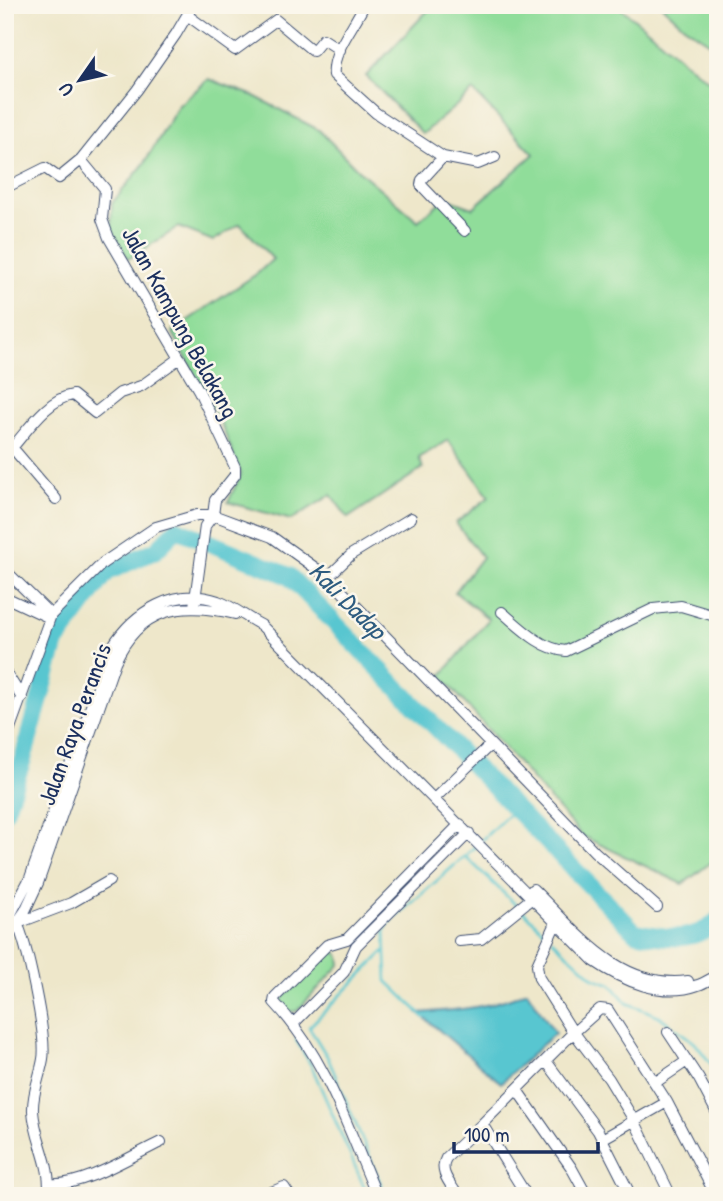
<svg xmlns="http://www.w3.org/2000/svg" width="723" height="1201" viewBox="0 0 723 1201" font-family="'Patrick Hand',sans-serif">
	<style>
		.green { fill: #90dd9a; stroke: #56867c; stroke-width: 2 }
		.water { fill: #59c6d0; stroke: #3a7a97; stroke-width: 2 }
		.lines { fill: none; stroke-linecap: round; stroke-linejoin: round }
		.stream { stroke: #59c6d0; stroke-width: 2.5 }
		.river { stroke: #59c6d0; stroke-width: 18 }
		.minor-casing { stroke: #3b4b6e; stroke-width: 12 }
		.minor { stroke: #fff; stroke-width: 10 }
		.labels { text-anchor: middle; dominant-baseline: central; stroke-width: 5; stroke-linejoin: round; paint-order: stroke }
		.street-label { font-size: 24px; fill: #1b2f5e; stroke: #fbf7ec }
		.water-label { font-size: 26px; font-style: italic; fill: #2e5c80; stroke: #fbf7ec }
	</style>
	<rect width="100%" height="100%" fill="#fbf7ec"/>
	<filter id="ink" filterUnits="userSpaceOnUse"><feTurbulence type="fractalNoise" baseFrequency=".0143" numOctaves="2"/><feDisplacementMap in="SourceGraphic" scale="14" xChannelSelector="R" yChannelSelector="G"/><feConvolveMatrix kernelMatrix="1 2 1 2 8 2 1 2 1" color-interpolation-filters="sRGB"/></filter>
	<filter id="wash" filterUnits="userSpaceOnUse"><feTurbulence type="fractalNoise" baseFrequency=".00686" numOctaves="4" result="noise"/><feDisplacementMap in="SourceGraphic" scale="28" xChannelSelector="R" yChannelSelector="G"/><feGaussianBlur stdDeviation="1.57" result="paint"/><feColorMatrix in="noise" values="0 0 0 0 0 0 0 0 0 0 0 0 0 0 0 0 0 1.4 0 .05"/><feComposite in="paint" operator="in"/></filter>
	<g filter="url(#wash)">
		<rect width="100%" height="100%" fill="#eee7ca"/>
		<path class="green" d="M433 5H616C652 29 681 64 718 87V857L683 884 582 836 441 676 489 619 455 592 482 557 456 523 489 497 448 440 419 458 423 468 348 518 331 495 291 520 228 502 241 474 221 424 172 331 258 273 273 259 240 224 213 241 179 227 128 259 111 229 112 203 144 164 179 105 209 79 254 96 319 130 357 169 418 221 445 198 473 208 534 154 473 91 423 134 366 76Z
			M661 5H718V48L684 26Z
			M327 952H336L340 957 341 964 297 1011 289 1012 283 1006 282 998Z"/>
		<path class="water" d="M527 991 555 1033 501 1083 419 1013C457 1010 492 1008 527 991Z"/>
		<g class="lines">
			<path class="stream" d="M515 808 465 856 517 906
				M522 910 548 935
				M552 939 594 978 611 984 627 1003 659 1016 695 1043 718 1073
				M386 950 309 1027 328 1058 386 1196
				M425 1018 387 981 385 931 388 924 465 856
				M299 1037 296 1040 311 1065 368 1196"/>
			<path class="river" d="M5 811 23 759 56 642 107 572 156 550 177 529 289 576 635 932C665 938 694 944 718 920"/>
		</g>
	</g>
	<g filter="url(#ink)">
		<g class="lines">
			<defs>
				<path id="minor" d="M193 5 176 34 137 90 81 160 105 189 102 219 109 238 199 391 235 467V475L215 500 213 515 205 526 194 607
					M364 5C355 25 331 53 334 75L376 113 443 157 422 180 421 185 465 231
					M187 15 235 50 276 20 313 51 323 39 340 50
					M443 157 478 164 495 157
					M5 188 45 168 59 178 81 160
					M5 447 16 452 56 499
					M11 449C27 431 48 398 73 395L95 413 120 393 141 386 180 358
					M5 570 51 615
					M328 577 595 852 657 907
					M5 597 50 618
					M502 612C521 628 541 649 566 651L653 609 681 606 718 617
					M5 671 22 698
					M5 742 51 615 103 563 156 527 197 515H213L272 537 328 577 352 554 411 518
					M435 798 490 745
					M533 889C577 932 619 990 688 981
					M561 919 556 923 537 965 539 978 569 1026 609 1079 635 1122 671 1196
					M16 921C27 942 47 1036 43 1059 40 1077 32 1093 33 1111 35 1141 53 1166 48 1196
					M18 923 71 903 109 881
					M5 925 30 878 112 647C134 612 175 586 218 601 234 607 247 618 261 625L594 961C623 981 662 998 698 985 705 983 711 978 718 975
					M5 940 25 911 38 883 115 662C140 607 181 601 235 614
					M459 941 481 939 532 898
					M294 1023 344 972 356 946 469 833
					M668 1032 699 1079 718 1115
					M546 1061 598 1131 631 1196
					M656 1082 687 1061
					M517 1090 571 1167 587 1196
					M602 1139 667 1102
					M50 1184C83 1187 131 1156 161 1142
					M261 1196 284 1187 290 1196
					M377 1196C348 1128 325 1056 274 1002L275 997 327 945 347 939 460 824
					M458 1196C451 1184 438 1172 446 1158L482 1124
					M527 1196 482 1124 574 1032 600 1009 608 1010 667 1102 716 1196"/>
			</defs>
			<use href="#minor" class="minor-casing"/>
			<use href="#minor" class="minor"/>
		</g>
	</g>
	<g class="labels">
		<g class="street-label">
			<text transform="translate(181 322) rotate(61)">Jalan Kampung Belakang</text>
			<text transform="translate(74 724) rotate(-70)">Jalan Raya Perancis</text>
		</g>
		<g class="water-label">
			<text transform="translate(348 600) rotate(45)">Kali Dadap</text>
		</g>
	</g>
	<rect width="723" height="1201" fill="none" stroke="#fbf7ec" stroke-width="28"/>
	<g transform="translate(80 80) rotate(236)" stroke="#fbf7ec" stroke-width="5" paint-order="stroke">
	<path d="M0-5L12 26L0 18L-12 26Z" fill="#1b2f5e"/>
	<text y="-10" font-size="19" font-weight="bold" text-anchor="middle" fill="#1b2f5e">U</text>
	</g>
	<path d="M454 1142v10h144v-10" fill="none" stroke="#1b2f5e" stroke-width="3.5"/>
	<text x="464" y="1142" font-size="21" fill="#1b2f5e" stroke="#fbf7ec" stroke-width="5" paint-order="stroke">100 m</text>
</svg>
